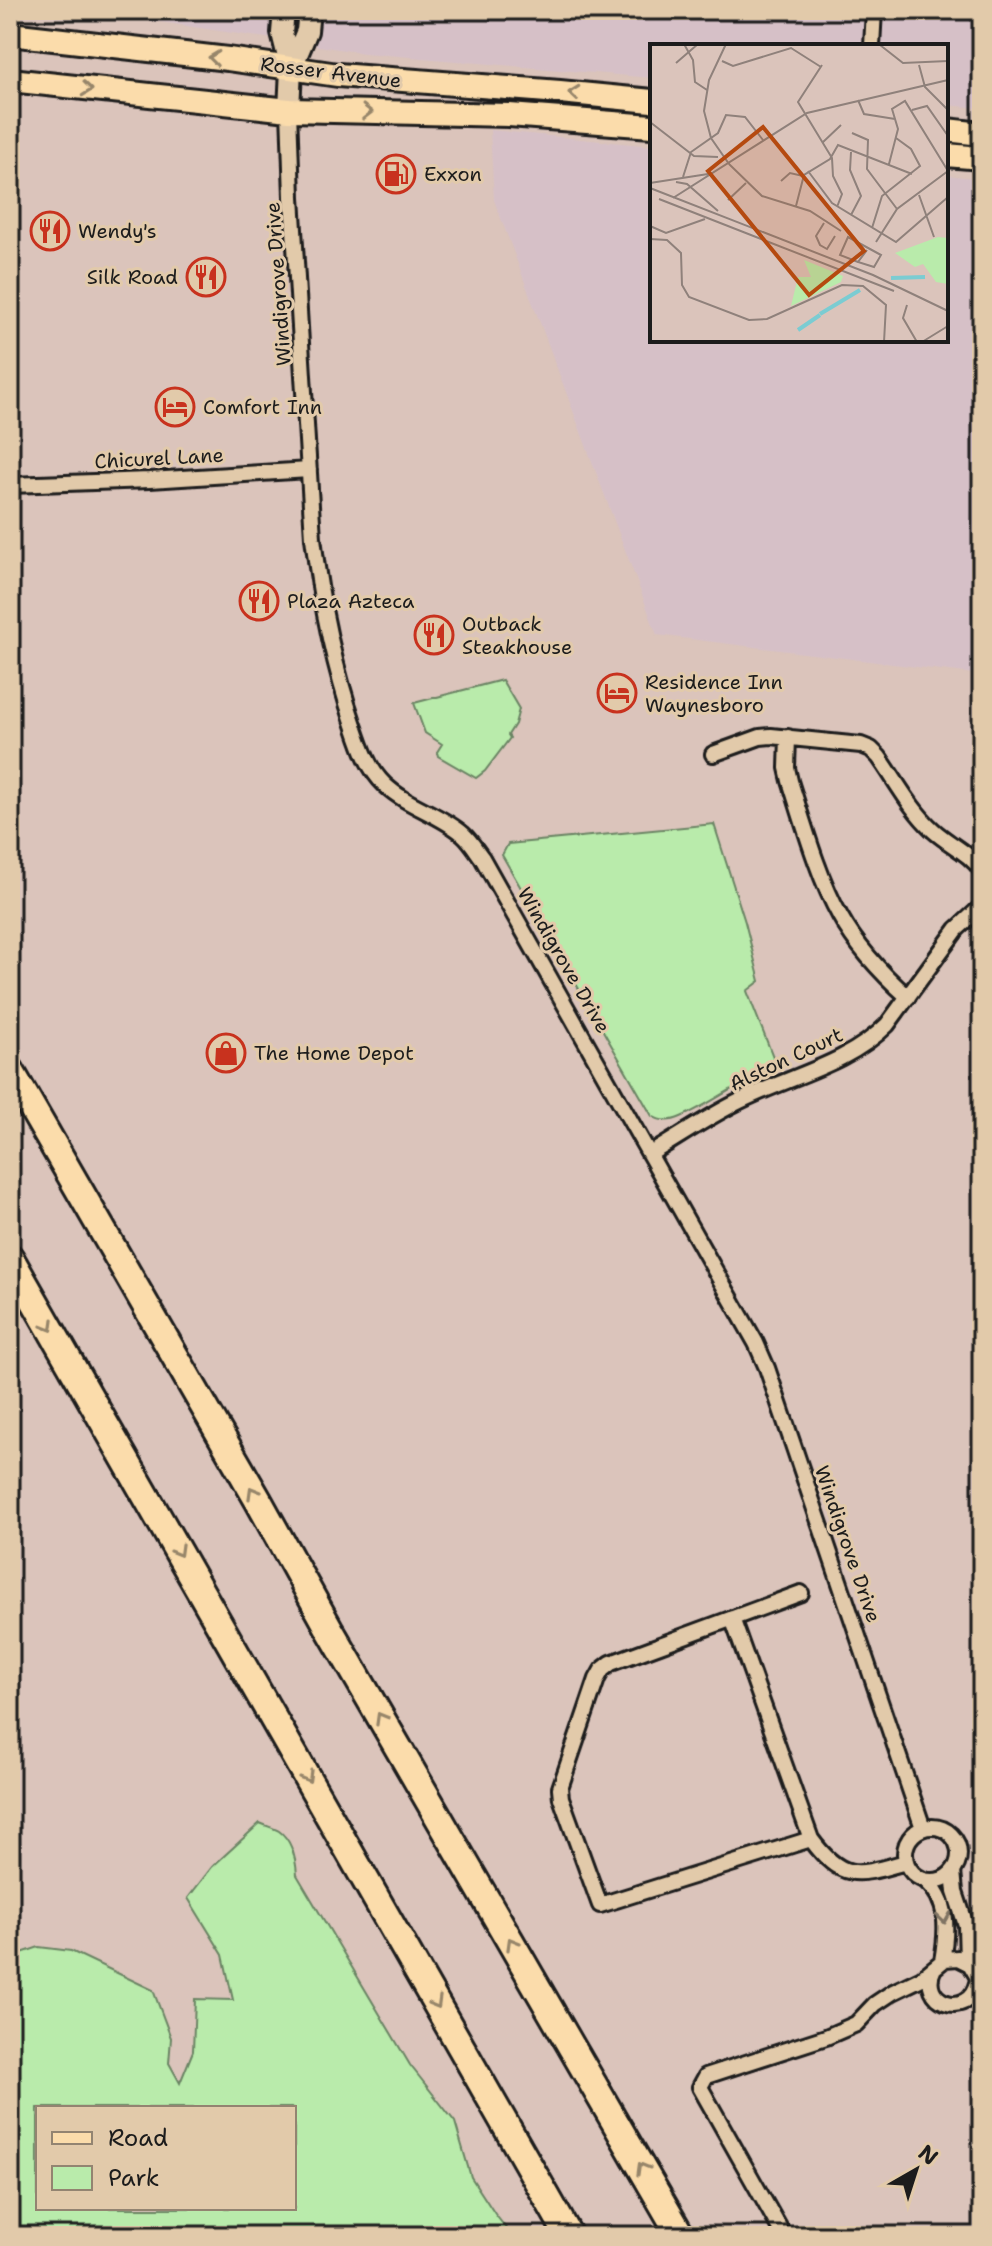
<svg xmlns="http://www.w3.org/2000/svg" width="992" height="2246" viewBox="0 0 992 2246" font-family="'Shantell Sans',sans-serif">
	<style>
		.built { fill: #d6c0c7 }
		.green { fill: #b9ebab; stroke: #6a8464; stroke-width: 2; fill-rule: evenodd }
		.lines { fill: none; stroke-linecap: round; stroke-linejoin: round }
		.minor-casing { stroke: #1c1c1c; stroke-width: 20 }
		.secondary-casing { stroke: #1c1c1c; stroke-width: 26 }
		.primary-casing { stroke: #1c1c1c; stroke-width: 28 }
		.motorway-casing { stroke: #1c1c1c; stroke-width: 32 }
		.minor { stroke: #e2caaa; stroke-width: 14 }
		.secondary { stroke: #e2caaa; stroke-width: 20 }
		.primary { stroke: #fbdcab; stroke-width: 22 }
		.motorway { stroke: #fbdcab; stroke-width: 26 }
		.oneway { stroke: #97866b }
		.oneway2 { stroke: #7f7363 }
		.labels { text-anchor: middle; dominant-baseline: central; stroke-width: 6; stroke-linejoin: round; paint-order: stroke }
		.street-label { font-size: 20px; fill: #1c1c1c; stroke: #e2caaa }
		.poi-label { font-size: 20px; fill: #1c1c1c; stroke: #e2caaa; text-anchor: start }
		.inset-river { fill: none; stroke: #7bccd2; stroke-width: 4 }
		.inset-road { fill: none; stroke: #8f817b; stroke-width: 2 }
		.view { fill: #b54a10; fill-opacity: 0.15; stroke: #b54a10; stroke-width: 4 }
		.inset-edge { fill: none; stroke: #1c1c1c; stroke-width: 4 }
	</style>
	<rect width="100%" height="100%" fill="#dbc4bb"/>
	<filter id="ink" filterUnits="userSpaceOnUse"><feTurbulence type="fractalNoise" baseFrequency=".0125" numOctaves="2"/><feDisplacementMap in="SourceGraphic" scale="16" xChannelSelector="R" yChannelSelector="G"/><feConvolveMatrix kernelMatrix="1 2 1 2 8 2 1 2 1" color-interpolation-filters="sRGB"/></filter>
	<g filter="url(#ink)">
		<path class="built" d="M82 10H982V108L946 105V46H652V78L364 53Z
			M490 130 652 146V340H946V175L982 179V675L657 635 494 200Z"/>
		<path class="green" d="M502 680 519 709 515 724 508 735 510 738 485 771 476 778 438 756 437 752 442 744 425 733 414 703Z
			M714 824 745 922 760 981 747 991 777 1067C742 1079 715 1102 681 1117 672 1121 661 1122 652 1116L502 855 508 844Z
			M260 1823C266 1826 274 1828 279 1831 293 1841 296 1860 297 1875L410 2065 455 2122 471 2177 495 2214 512 2236H10V1957L39 1947 71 1951 153 1990 171 2038 169 2063 180 2083 193 2051 195 1999 233 2000 223 1955 188 1898 212 1867ZM38 2108H294V2208H38Z"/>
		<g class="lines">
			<defs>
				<path id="minor" d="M872 46 874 10
					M289 110 292 197 313 538C321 602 333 664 354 725 361 746 368 769 385 785 407 806 440 814 463 834 471 841 476 850 482 858L756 1343 767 1368 923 1828
					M10 485 150 480 309 470
					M788 737 787 768 790 781C803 822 819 879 840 916 857 947 881 973 908 997
					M713 754 760 737 771 736 861 745 871 749 879 757C896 781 911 810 933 830 948 844 970 853 982 871
					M650 1154C680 1136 709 1116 740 1101 790 1076 847 1065 887 1025L957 929 982 906
					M801 1593 611 1663 602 1670 597 1679 560 1788 561 1798 600 1905 811 1839
					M732 1618 811 1839C843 1883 859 1875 906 1862
					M905 1854a27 27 0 1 1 54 0a27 27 0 1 1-54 0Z
					M953 1871 955 1892 966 1925 967 1962
					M925 1880C950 1901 947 1932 942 1961
					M934 1968C917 2002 968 2021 977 1983
					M784 2236 700 2087 706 2076 826 2037 856 2024 875 2004 893 1992 922 1978 945 1959 958 1958 970 1964 977 1976 982 2004"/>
				<path id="secondary" d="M284 10 282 33 291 69 289 110
					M291 69 307 31 309 10"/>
				<path id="primary" d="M10 34 228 59 338 75 560 92 652 101
					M10 80 289 110 509 115 652 126
					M946 130 982 134
					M946 155 982 158"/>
				<path id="motorway" d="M10 1070 258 1500 330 1630 681 2236
					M10 1258 569 2236"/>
			</defs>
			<use href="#minor" class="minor-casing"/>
			<use href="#secondary" class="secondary-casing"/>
			<use href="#primary" class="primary-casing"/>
			<use href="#motorway" class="motorway-casing"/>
			<use href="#minor" class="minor"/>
			<use href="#secondary" class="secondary"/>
			<use href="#primary" class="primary"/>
			<use href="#motorway" class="motorway"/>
		</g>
		<defs><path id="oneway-chevron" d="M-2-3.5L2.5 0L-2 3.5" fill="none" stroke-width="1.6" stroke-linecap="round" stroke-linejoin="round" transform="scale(2)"/></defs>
		<g class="oneway">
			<use href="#oneway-chevron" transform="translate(214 58) rotate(-173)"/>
			<use href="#oneway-chevron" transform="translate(87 89) rotate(6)"/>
			<use href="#oneway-chevron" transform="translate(574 93) rotate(-174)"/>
			<use href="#oneway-chevron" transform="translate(367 112) rotate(1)"/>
			<use href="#oneway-chevron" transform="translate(49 1326) rotate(60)"/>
			<use href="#oneway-chevron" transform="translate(253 1492) rotate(-120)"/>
			<use href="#oneway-chevron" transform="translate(178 1551) rotate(60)"/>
			<use href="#oneway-chevron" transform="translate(381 1718) rotate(-120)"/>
			<use href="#oneway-chevron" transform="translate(307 1777) rotate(60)"/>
			<use href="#oneway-chevron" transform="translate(512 1943) rotate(-120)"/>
			<use href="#oneway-chevron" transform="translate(436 2003) rotate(60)"/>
			<use href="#oneway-chevron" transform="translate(642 2168) rotate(-120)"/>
		</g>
		<use class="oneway2" href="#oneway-chevron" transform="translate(944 1918) rotate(81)"/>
	</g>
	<defs>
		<symbol id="fuel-ring" viewBox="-11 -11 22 22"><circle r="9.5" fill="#e2caaa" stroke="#c8321e" stroke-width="1.5"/><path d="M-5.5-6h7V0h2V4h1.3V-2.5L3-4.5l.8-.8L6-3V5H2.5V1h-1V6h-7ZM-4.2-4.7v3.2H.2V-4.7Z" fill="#c8321e"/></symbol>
		<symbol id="restaurant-ring" viewBox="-11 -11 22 22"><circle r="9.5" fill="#e2caaa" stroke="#c8321e" stroke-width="1.5"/><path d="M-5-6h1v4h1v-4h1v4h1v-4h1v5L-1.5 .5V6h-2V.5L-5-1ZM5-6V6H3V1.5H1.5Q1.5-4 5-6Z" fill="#c8321e"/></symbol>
		<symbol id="hotel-ring" viewBox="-11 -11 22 22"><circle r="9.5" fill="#e2caaa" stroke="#c8321e" stroke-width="1.5"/><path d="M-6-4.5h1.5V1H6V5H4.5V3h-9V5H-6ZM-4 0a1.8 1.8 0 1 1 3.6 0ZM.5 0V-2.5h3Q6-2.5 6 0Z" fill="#c8321e"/></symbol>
		<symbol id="shop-ring" viewBox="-11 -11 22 22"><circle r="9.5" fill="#e2caaa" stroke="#c8321e" stroke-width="1.5"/><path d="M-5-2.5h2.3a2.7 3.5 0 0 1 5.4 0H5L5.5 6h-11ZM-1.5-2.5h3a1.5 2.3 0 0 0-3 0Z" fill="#c8321e"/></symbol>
	</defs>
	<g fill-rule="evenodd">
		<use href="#fuel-ring" x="374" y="152" width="44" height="44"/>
		<use href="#restaurant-ring" x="28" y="209" width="44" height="44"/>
		<use href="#restaurant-ring" x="184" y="255" width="44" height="44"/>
		<use href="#hotel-ring" x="153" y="385" width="44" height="44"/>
		<use href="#restaurant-ring" x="237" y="579" width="44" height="44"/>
		<use href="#restaurant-ring" x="412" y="613" width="44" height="44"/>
		<use href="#hotel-ring" x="595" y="671" width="44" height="44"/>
		<use href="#shop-ring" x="204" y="1031" width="44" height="44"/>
	</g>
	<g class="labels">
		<g class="street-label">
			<text transform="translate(331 72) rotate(7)">Rosser Avenue</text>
			<text transform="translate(278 284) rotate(-94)">Windigrove Drive</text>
			<text transform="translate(159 458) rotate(-3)">Chicurel Lane</text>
			<text transform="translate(564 960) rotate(60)">Windigrove Drive</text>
			<text transform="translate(786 1059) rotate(-25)">Alston Court</text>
			<text transform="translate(848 1544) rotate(71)">Windigrove Drive</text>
		</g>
		<g class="poi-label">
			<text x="424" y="174">Exxon</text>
			<text x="78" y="231">Wendy's</text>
			<text x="178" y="277" text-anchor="end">Silk Road</text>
			<text x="203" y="407">Comfort Inn</text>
			<text x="287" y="601">Plaza Azteca</text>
			<text x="462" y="624">Outback<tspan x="462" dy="23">Steakhouse</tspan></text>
			<text x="645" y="682">Residence Inn<tspan x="645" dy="23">Waynesboro</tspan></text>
			<text x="254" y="1053">The Home Depot</text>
		</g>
	</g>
	<g transform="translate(650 44)">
		<rect width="298" height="298" fill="#dbc4bb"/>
		<path d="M288 193 298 194V240L286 238 273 220 265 223 245 209ZM154 216 193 232 191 238 141 262 148 233H161Z" fill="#b9ebab"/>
		<path class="inset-river" d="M241 234 275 233M170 270 210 246M148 286 170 271"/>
		<path class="inset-road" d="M34 0 43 16 45 38 57 46M76 0 59 36 54 67 61 94 79 120M230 1 253 19 298 17M72 17 83 22 141 4 171 23M26 19 48 0M172 21 148 58 182 114 183 132 192 150 187 163M269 21 275 43 298 66M208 56 214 70 245 75M262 66 277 62 298 92M0 78 44 112 68 113M202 89 218 96 217 125 247 165M172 99 191 81M201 108 200 126 211 152 201 171M79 120 112 152 160 167 191 187M239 120 248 85 242 65 255 57 298 127M158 127 182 159 246 198 298 153M33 133 41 108 68 89 76 71 95 73 113 96M131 137 140 129 153 132M26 138 37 140 68 167M0 139 58 130M0 144 223 231 298 267M269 151 284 193M23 154 157 69 298 36M9 155 244 247M78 156 96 139M146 162 154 131 180 115 188 101 262 130M174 179 166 192 170 201 177 205 185 192M0 182 16 189 55 175M222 184 232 152 270 122 261 105 246 94M0 195 17 196 31 209 32 241 39 253 99 276 117 275 192 241 213 242 236 261 234 298M226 198 247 165 298 127M208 218 190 211 198 193 231 211 224 223 208 218 217 206M257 261 253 274 267 298M272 298 298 282"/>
		<path class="view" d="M113 83 214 207 159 251 58 127Z"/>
		<rect width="298" height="298" class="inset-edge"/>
	</g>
	<rect width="992" height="2246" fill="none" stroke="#e2caaa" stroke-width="40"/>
	<rect x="20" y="20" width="952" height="2206" fill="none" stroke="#1c1c1c" stroke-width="3" filter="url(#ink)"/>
	<rect x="36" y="2106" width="260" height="104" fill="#e2caaa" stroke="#938471" stroke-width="2"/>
	<rect x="52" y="2132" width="40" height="12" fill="#fbdcab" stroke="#938471" stroke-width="2"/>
	<text x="108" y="2146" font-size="24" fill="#1c1c1c">Road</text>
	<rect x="52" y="2166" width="40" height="24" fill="#b9ebab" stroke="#938471" stroke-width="2"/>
	<text x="108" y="2186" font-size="24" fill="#1c1c1c">Park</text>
	<g transform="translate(916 2170) rotate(39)" stroke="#e2caaa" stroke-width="6" paint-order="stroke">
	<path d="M0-6L14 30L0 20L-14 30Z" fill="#1c1c1c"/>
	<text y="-12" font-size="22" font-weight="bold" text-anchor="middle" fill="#1c1c1c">N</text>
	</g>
</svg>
